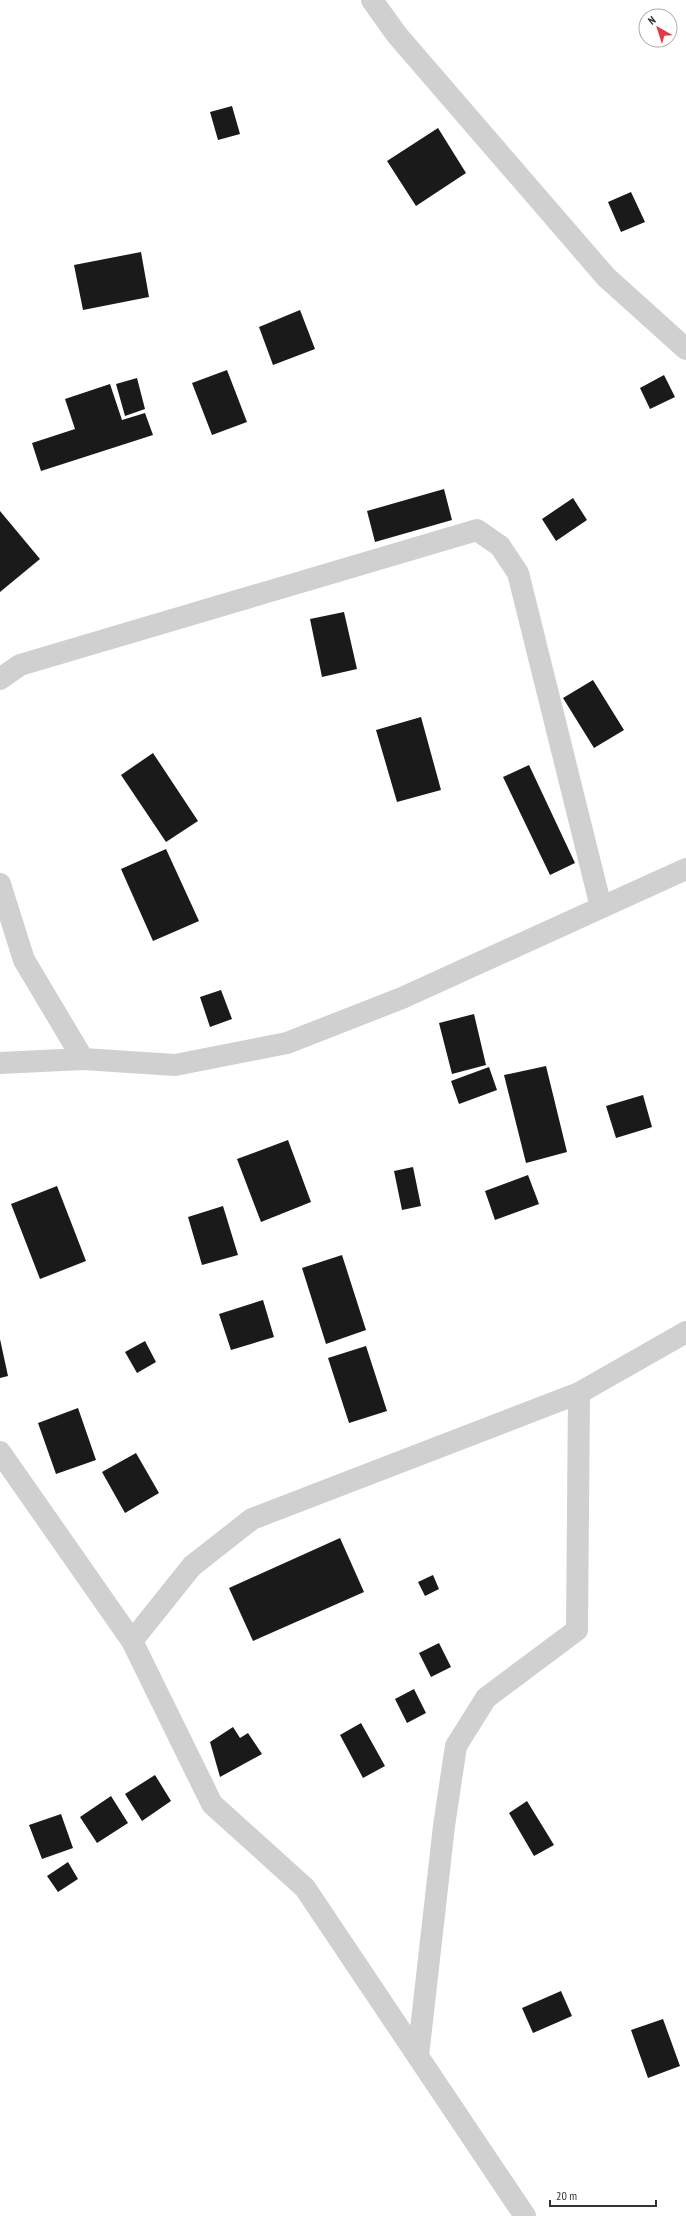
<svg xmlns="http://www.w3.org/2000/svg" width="686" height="2216" viewBox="0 0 686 2216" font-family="'PT Sans Narrow',sans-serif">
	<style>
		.building { fill: #1a1a1a }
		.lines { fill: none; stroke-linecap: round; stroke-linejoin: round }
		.minor { stroke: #d0d0d0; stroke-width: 22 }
	</style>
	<rect width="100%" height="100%" fill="#fff"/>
	<path class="building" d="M232 106 240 134 218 140 210 112Z
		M438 128 466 173 416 206 387 161Z
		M631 192 645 222 621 232 608 202Z
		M141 252 149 297 83 310 74 265Z
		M300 310 315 349 273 365 259 327Z
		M227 370 247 422 212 435 192 383Z
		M664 375 675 397 650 409 640 388Z
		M137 378 145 409 125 416 116 384Z
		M110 384 122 420 145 413 153 435 41 471 32 443 75 429 65 399Z
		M444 489 452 520 375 542 367 511Z
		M573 498 587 520 556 541 542 519Z
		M0 511 40 559 0 592Z
		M344 612 357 669 322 677 310 619Z
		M593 680 624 730 594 748 563 698Z
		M421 717 441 790 397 802 376 730Z
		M153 753 198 821 166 842 121 775Z
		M529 765 575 863 550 875 503 777Z
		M166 849 199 921 153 941 121 869Z
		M221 990 232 1019 210 1027 200 997Z
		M474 1014 486 1065 452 1074 439 1023Z
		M546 1066 567 1152 526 1163 504 1075Z
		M489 1067 497 1090 459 1104 451 1081Z
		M643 1095 652 1127 616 1138 606 1106Z
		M288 1140 311 1202 261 1222 237 1159Z
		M413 1167 421 1206 402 1210 394 1171Z
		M528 1175 539 1204 495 1220 485 1191Z
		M57 1186 86 1261 40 1279 11 1204Z
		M223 1206 238 1255 202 1265 188 1217Z
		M342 1255 366 1330 326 1344 302 1268Z
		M263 1300 274 1337 231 1350 219 1314Z
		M0 1339 8 1376 0 1378Z
		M145 1341 156 1362 137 1373 125 1352Z
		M366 1346 387 1411 349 1423 328 1358Z
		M78 1408 96 1460 56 1474 38 1423Z
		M136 1453 159 1493 125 1513 102 1472Z
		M340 1538 364 1592 253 1641 229 1588Z
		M433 1575 439 1589 425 1596 418 1582Z
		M439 1643 451 1667 431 1677 419 1653Z
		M414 1689 426 1713 407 1723 395 1699Z
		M361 1723 385 1766 363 1778 340 1735Z
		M233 1727 240 1738 248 1733 262 1754 220 1777 210 1742Z
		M155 1775 171 1801 142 1821 125 1794Z
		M111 1796 128 1823 97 1843 80 1817Z
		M527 1801 554 1845 534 1856 509 1813Z
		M61 1814 73 1848 42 1859 29 1825Z
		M68 1862 78 1879 58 1892 47 1876Z
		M561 1991 572 2016 533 2033 522 2008Z
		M663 2019 680 2066 648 2078 631 2030Z"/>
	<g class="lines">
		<path class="minor" d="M372 0 397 35 606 277 686 349
			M0 679 20 665 477 530 500 546 518 573 601 907
			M0 884 24 960 83 1059
			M0 1063 83 1059 175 1065 287 1043 402 998 686 869
			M0 1452 132 1641 212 1804 305 1888 525 2216
			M132 1641 192 1566 252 1519 579 1393 686 1332
			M418 2056 444 1826 456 1746 486 1698 577 1630 579 1393"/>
	</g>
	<g transform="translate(658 28) rotate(321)"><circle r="19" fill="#ffffff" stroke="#adadad"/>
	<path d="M0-3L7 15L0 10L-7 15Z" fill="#e63946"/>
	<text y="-6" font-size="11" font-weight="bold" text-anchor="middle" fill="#333333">N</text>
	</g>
	<path d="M550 2200v6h106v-6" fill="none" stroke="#333333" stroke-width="2"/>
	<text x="556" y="2200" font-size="12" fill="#333333" stroke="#ffffff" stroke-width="3" paint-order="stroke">20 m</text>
</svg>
